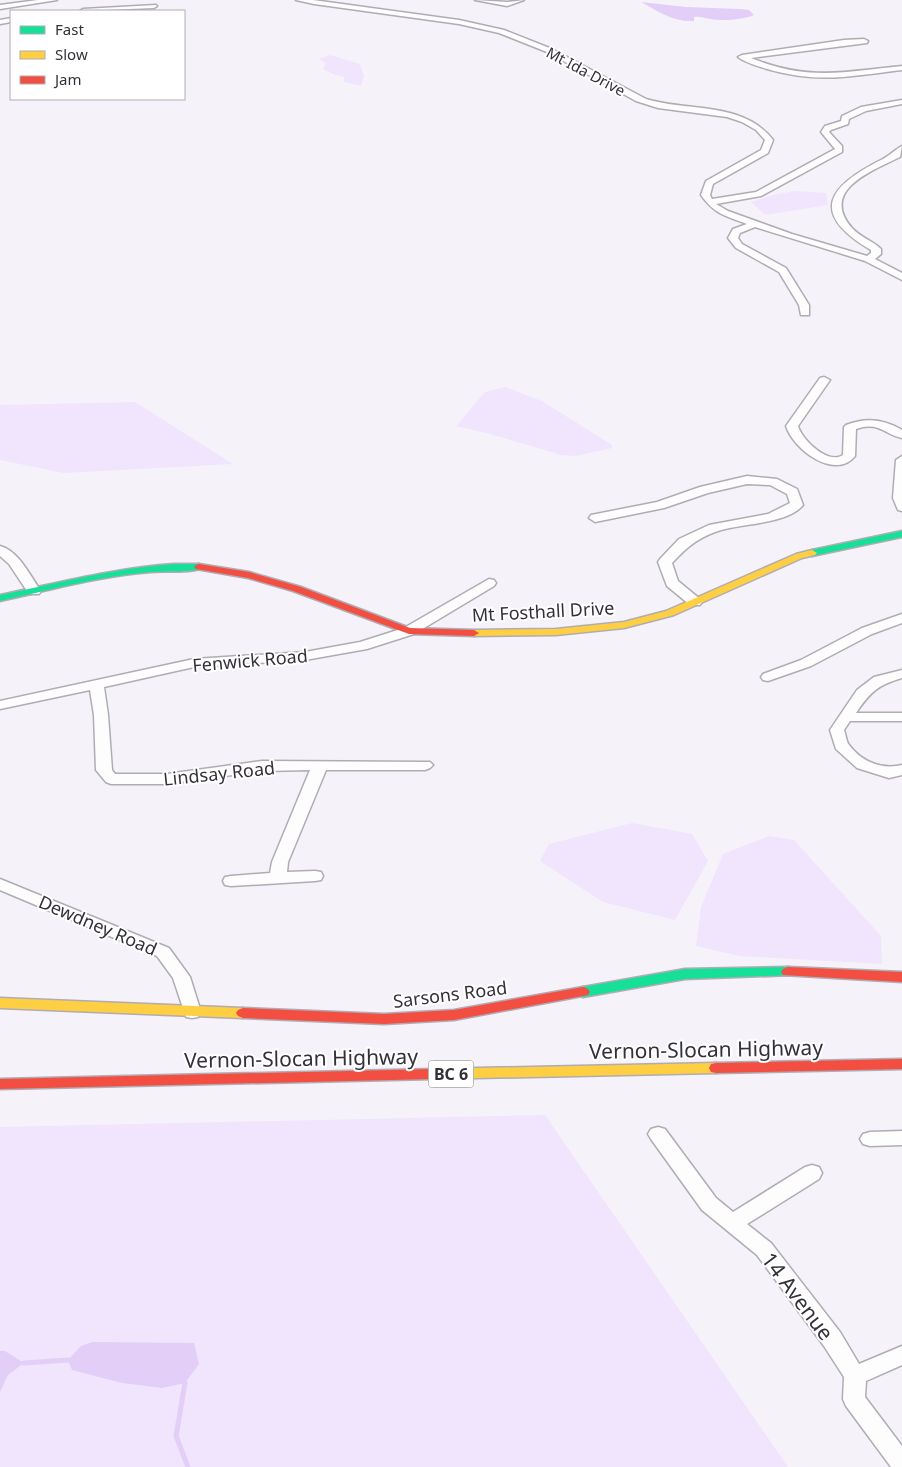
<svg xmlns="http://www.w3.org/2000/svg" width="902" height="1467" viewBox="0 0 902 1467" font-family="'Noto Sans',sans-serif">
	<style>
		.green { fill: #f0e5fc }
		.water { fill: #e3cef8 }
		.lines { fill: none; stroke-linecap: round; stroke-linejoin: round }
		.stream { stroke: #e3cef8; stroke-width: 5 }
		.street-casing { stroke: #b0acb4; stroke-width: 3 }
		.fast-casing { stroke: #b0acb4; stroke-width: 3 }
		.slow-casing { stroke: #b0acb4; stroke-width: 3 }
		.jam-casing { stroke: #b0acb4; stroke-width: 3 }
		.street { fill: #fefdfe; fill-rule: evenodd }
		.fast { fill: #16e098; fill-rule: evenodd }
		.slow { fill: #ffcf43; fill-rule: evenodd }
		.jam { fill: #f24e42; fill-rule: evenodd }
		.labels { text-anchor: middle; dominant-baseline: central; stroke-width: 4; stroke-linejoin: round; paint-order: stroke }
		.far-street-label { font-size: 15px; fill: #343039; stroke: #fff }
		.shield { fill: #fff; stroke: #716e74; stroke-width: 1 }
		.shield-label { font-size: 16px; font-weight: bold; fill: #343039 }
		.street-label { font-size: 18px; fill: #343039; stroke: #fff }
		.near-street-label { font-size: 21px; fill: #343039; stroke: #fff }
	</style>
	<rect width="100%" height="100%" fill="#f6f2fa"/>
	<path class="green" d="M330 55 360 64 364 77 361 86 344 82V77L335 75 323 69 326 63 319 59Z
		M795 191 826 193 828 205 765 215 751 202 773 195Z
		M505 387 542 401 612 445V448L576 456 561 455 487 433 456 426 485 392Z
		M135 402 233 464 64 473 0 460V405Z
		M632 823 692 834 708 861 675 920 603 902 540 861 549 844Z
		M769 836 794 840 881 936 882 964 740 956 696 946 701 907 723 854Z
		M545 1115 788 1467H0V1127Z"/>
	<path class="water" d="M641 2 686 7 740 9 749 10 754 15C743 20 722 21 710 19 704 18 700 16 694 17V21C673 22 659 12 641 2Z
		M92 1342 194 1343 199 1364 185 1383 162 1388 122 1383 72 1370 68 1360 81 1346Z
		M0 1351H5L24 1363 8 1375 0 1392Z"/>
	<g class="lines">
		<path class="stream" d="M24 1363 68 1360
			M185 1383 176 1436 188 1467"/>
		<defs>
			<path id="street" d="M38 0H57L0 9V5Z
				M296 0H313L459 20 504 30 552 49 646 99C689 112 743 101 773 140L768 153 713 184 710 195 712 199 756 192 835 149 821 132 825 126 841 121 842 116 861 107 902 100V104L866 111 849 119 848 124 831 130 829 132 842 146V152L761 196 716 204 728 211 792 234 867 256 871 253V250C808 213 828 186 883 159 890 155 896 149 902 146L900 157C872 171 819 190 852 228 860 237 873 241 881 249V254L875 259 902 273V280L865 261 755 227 740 233 738 238 742 244 786 268 809 305V315H801L799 305 779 272 736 248 728 238 733 229 747 224C726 216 714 214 701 195L706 181 761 150 765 140 756 130 742 122 727 117 658 108 636 101 547 52 499 33 459 24 314 4Z
				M475 0 507 2 524 0 507 6Z
				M156 5 157 6 154 8 80 11 83 9Z
				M11 18V22L0 24V20Z
				M864 39 868 41 867 43 751 58C808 81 844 72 902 66V70C850 76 820 84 767 69 758 66 746 63 738 57L742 55 844 40Z
				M824 377 830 380 798 426C802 440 828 465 843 455L844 427 846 425C866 417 884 419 902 430V438C884 434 878 421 856 429L855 456C835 481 793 449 786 426L820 378Z
				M902 456V511L898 510 893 498 896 460Z
				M747 476 777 479 797 489 803 505C787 525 738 523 715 532 696 539 686 548 672 563L678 581 700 599 702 602 700 605H690L667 586 658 562 660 559 679 539 709 525 768 514 790 503 787 494 770 485 747 484 708 493 664 508 595 522 589 518 591 515 657 502 700 487Z
				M0 546C19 551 30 576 41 591L39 594H29L9 564 0 556Z
				M489 579 494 580 496 583 494 586 414 634 367 649 305 660 194 667 104 687 108 715 112 770 115 774H167L262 761 430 762 433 765 430 768 425 770H326L288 862 287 872 315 871 321 872 323 876 321 880 315 881 231 886 225 885 223 881 225 877 231 876 270 873 272 862 310 770 262 771 167 784H111L106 782 96 770 94 715 90 690 0 709V701L194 659 305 652 360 642 404 628Z
				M902 614V623L872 634 811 666 768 681 763 680 761 677 763 674 801 660 862 628Z
				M902 670V678C878 685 870 692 856 713H902V721H850L844 730C846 735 846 741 849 745 862 762 882 770 902 765V775L889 778 857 768 836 749 830 730 857 690 874 677Z
				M0 879 169 948 190 977 201 1012 198 1017 192 1018 186 1017 173 978 157 956 0 890Z
				M658 1127 665 1129 716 1198 733 1212 805 1167 812 1165 819 1167 822 1173 819 1179 747 1224 771 1243 840 1332 859 1364 902 1346V1365L866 1381 865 1397 902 1446V1467H891L846 1406 843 1399 844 1377 824 1346 757 1255 702 1210 651 1139 648 1134 651 1129Z
				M902 1131V1145L870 1146 863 1144 860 1139 863 1134 870 1132Z"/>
			<path id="fast" d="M902 531V537L812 556 807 553 812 550Z
				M174 564H199L204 567C198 573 162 571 151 572 100 576 50 590 0 601V595C58 583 115 568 174 564Z
				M788 967 793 969 795 972 793 975 685 979 583 997 578 995 576 992 578 989 583 987 685 969Z"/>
			<path id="slow" d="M812 550 817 553 815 555 802 558 674 615 624 628 556 635 474 636 469 633 474 630 556 629 624 622 666 611 796 554Z
				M0 998 243 1008 248 1010 250 1013 248 1016 243 1018 0 1008Z
				M716 1063 721 1064 723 1068 721 1072 716 1073 433 1079 428 1078 426 1074 428 1070 433 1069Z"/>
			<path id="jam" d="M199 564 249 572 301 587 410 628 474 630 479 633 474 636 409 634 293 591 248 578 196 569 194 567 196 565Z
				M788 967 902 972V982L783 975 781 972 783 969Z
				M583 987 588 989 590 992 588 995 454 1020 384 1024 243 1018 238 1016 236 1013 238 1010 243 1008 384 1014 454 1010Z
				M902 1059V1069L716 1073 711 1072 709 1068 711 1064 716 1063Z
				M433 1069 438 1070 440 1074 438 1078 433 1079 0 1089V1079Z"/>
		</defs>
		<use href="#street" class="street-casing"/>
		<use href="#fast" class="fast-casing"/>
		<use href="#slow" class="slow-casing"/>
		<use href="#jam" class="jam-casing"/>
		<use href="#street" class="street"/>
		<use href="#fast" class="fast"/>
		<use href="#slow" class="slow"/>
		<use href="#jam" class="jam"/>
	</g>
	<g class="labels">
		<g class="far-street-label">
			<text transform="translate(586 71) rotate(28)">Mt Ida Drive</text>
		</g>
		<rect class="shield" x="428.5" y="1060.5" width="45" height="27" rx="4"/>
		<g class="shield-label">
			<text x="451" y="1074">BC 6</text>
		</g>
		<g class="street-label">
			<text transform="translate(543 611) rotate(-3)">Mt Fosthall Drive</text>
			<text transform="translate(250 660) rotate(-5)">Fenwick Road</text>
			<text transform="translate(219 773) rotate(-6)">Lindsay Road</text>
			<text transform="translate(98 925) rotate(23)">Dewdney Road</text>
			<text transform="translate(450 994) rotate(-7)">Sarsons Road</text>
		</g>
		<g class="near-street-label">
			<text transform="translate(706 1049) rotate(-1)">Vernon-Slocan Highway</text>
			<text transform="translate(301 1058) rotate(-1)">Vernon-Slocan Highway</text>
			<text transform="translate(798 1296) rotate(53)">14 Avenue</text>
		</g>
	</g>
	<rect x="10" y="10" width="175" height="90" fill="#ffffff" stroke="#aeacb0"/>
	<rect x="20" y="26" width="25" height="8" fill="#16e098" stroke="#aeacb0"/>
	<text x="55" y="35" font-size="15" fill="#343039">Fast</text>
	<rect x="20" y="51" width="25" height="8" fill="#ffcf43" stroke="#aeacb0"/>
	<text x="55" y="60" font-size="15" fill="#343039">Slow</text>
	<rect x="20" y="76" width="25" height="8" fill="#f24e42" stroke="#aeacb0"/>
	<text x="55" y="85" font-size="15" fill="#343039">Jam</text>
</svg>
